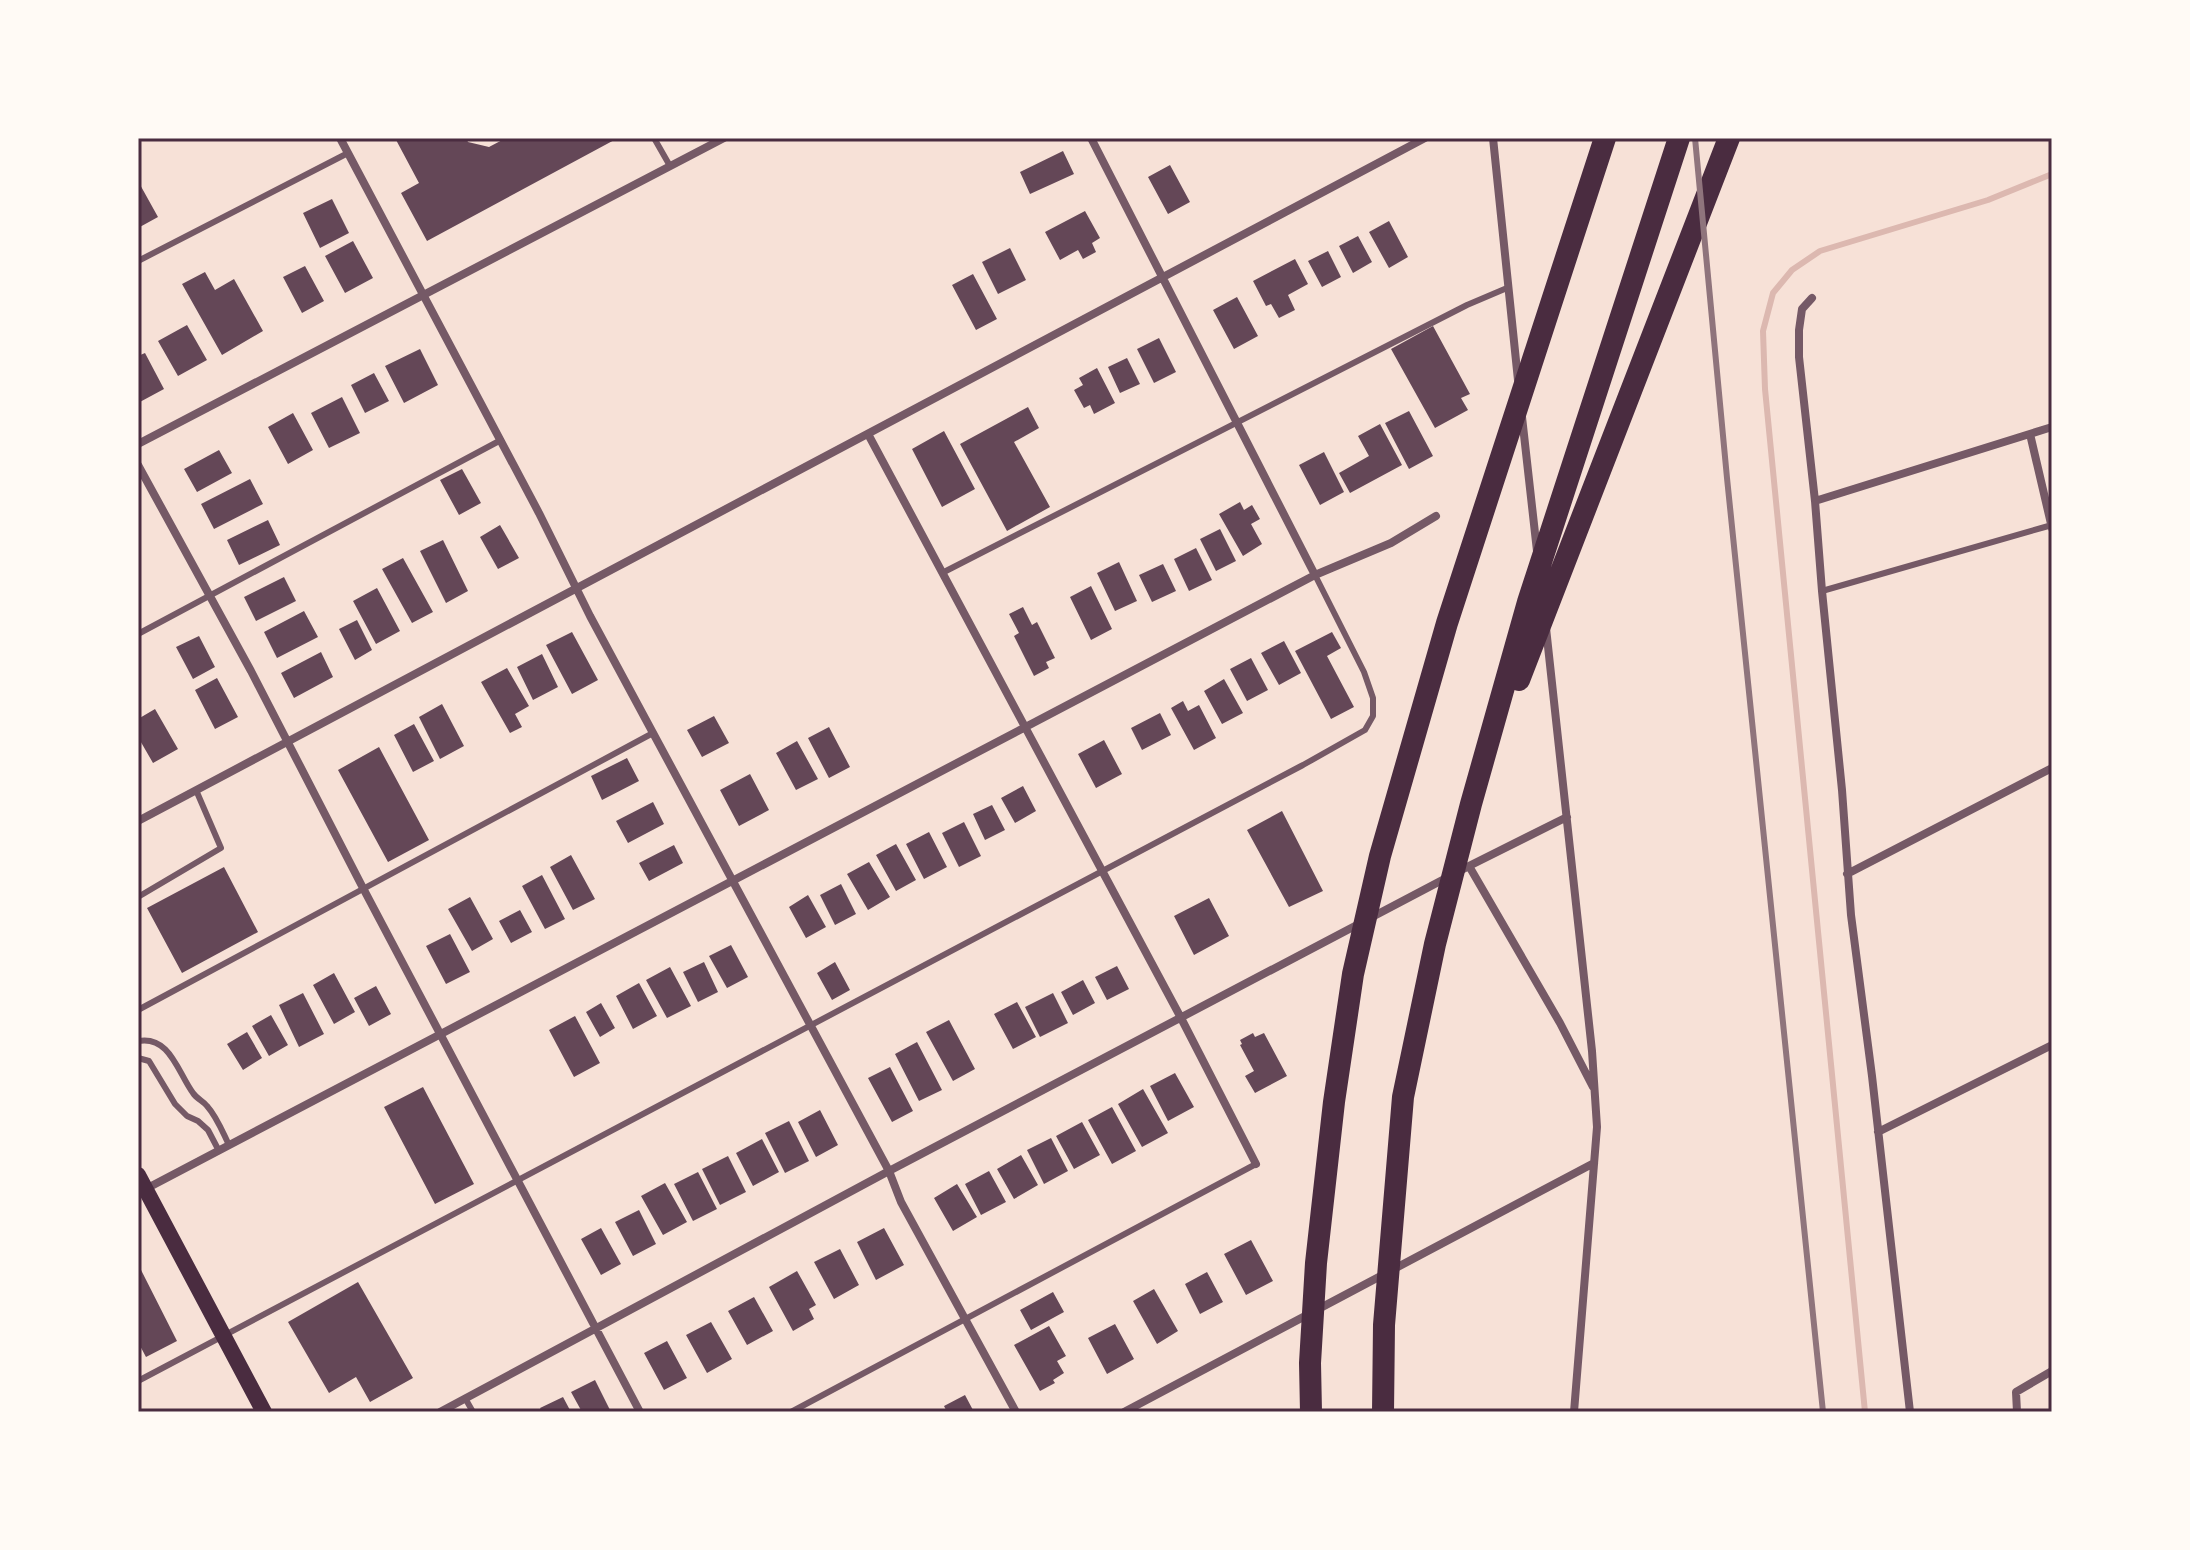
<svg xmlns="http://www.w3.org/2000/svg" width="2190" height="1550" viewBox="0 0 2190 1550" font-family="Raleway,sans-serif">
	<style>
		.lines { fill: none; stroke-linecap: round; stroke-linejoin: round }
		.stream { stroke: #dcb8b0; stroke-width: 6 }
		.building { fill: #644757 }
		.service { stroke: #755966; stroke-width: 6 }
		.minor { stroke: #755966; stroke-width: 8 }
		.secondary { stroke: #4a2c40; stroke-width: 16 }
		.motorway { stroke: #4a2c40; stroke-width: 22 }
		.rail { stroke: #8f747c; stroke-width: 6 }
		.neatline { fill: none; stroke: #4a2c40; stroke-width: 3 }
	</style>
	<rect width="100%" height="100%" fill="#f7e1d7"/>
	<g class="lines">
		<path class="stream" d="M1865 1412 1765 389 1763 331 1773 293 1792 270 1820 251 1988 200 2052 174"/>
	</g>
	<path class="building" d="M395 138H466L468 142 489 147 506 138H618L427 241 401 193 419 183Z
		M1063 151 1074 174 1030 194 1020 172Z
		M1170 165 1190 202 1168 214 1148 177Z
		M138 181 158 217 138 228Z
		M332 199 349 233 320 248 303 213Z
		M1085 211 1100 238 1092 243 1096 252 1083 259 1078 250 1060 260 1045 232Z
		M1389 221 1408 257 1389 268 1369 232Z
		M1358 236 1372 262 1353 273 1339 246Z
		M353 241 373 278 345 293 325 256Z
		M1010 248 1026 280 998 294 982 262Z
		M1328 251 1341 277 1322 287 1308 261Z
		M1295 259 1308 284 1288 295 1295 310 1279 318 1271 304 1266 306 1253 281Z
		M305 266 324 301 302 313 283 277Z
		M205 272 215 290 234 279 263 331 222 355 182 284Z
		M973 274 997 319 976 330 952 285Z
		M1237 297 1258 336 1234 349 1213 310Z
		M187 325 207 360 178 376 158 341Z
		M1433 326 1470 394 1461 398 1468 410 1435 428 1391 349Z
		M1159 338 1176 372 1154 383 1137 349Z
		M420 349 438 385 404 403 385 366Z
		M145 353 164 389 138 403V356Z
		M1127 358 1140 384 1120 393 1108 367Z
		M1097 368 1115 403 1094 414 1090 405 1084 408 1074 390 1083 385 1079 378Z
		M374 373 389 401 365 413 351 385Z
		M342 397 360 433 329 448 311 413Z
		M1028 407 1039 428 1014 442 1050 507 1007 531 960 444Z
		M1409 411 1433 456 1409 469 1385 423Z
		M293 413 313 450 288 464 268 427Z
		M1380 424 1402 465 1350 493 1339 473 1369 456 1358 436Z
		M944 431 975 489 942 507 912 449Z
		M219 450 232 473 197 492 184 469Z
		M1324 452 1344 492 1320 505 1299 465Z
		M462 469 481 503 459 515 440 480Z
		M250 479 263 504 214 529 201 504Z
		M1240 502 1244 510 1252 505 1260 519 1251 524 1262 544 1243 556 1219 514Z
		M268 520 280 545 239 565 227 540Z
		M500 525 519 558 498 569 480 537Z
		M1220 529 1236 561 1216 571 1200 539Z
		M443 540 468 591 446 603 420 551Z
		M1196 548 1212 580 1189 591 1174 559Z
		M403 558 433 612 412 623 382 569Z
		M1119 562 1137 601 1115 611 1097 573Z
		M1163 564 1176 591 1152 602 1139 575Z
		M284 577 296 601 256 621 244 597Z
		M1091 586 1112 629 1091 640 1070 597Z
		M377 588 400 631 376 644 353 601Z
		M1023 607 1032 625 1037 622 1055 658 1046 662 1049 668 1034 676 1014 636 1019 633 1009 614Z
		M304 611 318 637 277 658 264 632Z
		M357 620 372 650 355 660 339 629Z
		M572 632 598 680 572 694 546 645Z
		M1332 632 1341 648 1327 656 1354 707 1331 719 1295 651Z
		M199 636 215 667 193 679 176 647Z
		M1284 641 1301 673 1279 685 1261 653Z
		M321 652 333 677 294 698 281 673Z
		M542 654 558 687 533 700 517 667Z
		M1251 658 1268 690 1247 701 1230 669Z
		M507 668 529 706 515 714 522 727 510 733 481 682Z
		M217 678 238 717 215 729 195 690Z
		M1224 679 1243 713 1222 724 1204 691Z
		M1183 701 1188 711 1199 705 1216 738 1194 750 1171 708Z
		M442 704 464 746 440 759 419 717Z
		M155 709 178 749 153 763 138 737V719Z
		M1160 713 1171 735 1142 750 1131 728Z
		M714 716 729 743 702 757 687 730Z
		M414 724 434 761 413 772 394 735Z
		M829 727 850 767 829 778 808 738Z
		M1104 740 1122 774 1096 788 1078 754Z
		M797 741 818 779 796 790 776 753Z
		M379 747 429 840 388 862 338 770Z
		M627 758 639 781 602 800 591 776Z
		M750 774 769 810 739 826 720 790Z
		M1023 786 1036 811 1015 823 1001 798Z
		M653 802 664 824 628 843 616 821Z
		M992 805 1005 830 985 840 973 814Z
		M1282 811 1323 891 1289 907 1247 830Z
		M964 822 981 856 959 867 942 833Z
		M929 832 947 867 924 879 906 844Z
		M896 844 916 880 896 891 876 855Z
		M674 845 683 863 649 881 639 863Z
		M571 855 595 899 573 910 550 867Z
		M869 862 890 897 868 910 847 874Z
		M224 867 258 932 182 973 147 908Z
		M542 875 565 919 545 929 522 886Z
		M841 884 856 914 835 925 820 895Z
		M808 895 826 927 806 938 789 907Z
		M470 897 493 939 472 951 448 909Z
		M1209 898 1229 936 1194 955 1174 916Z
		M520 910 532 932 511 943 499 921Z
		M450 934 470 972 446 984 426 946Z
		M731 945 748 977 727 988 709 956Z
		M704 962 718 992 698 1002 683 972Z
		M835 962 850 990 832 1000 817 973Z
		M1117 966 1129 989 1107 1000 1095 977Z
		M670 967 691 1006 667 1018 646 980Z
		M334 973 355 1012 334 1024 313 985Z
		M1083 980 1095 1003 1073 1015 1061 992Z
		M639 983 657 1016 633 1029 616 996Z
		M376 986 391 1014 369 1026 354 998Z
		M303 993 324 1034 299 1047 279 1005Z
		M1053 993 1068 1023 1040 1037 1025 1007Z
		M1017 1002 1036 1037 1013 1049 994 1014Z
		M601 1003 615 1028 600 1037 586 1012Z
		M271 1015 288 1045 269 1056 252 1026Z
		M575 1016 600 1063 574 1077 549 1030Z
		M949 1020 975 1069 953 1081 926 1032Z
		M247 1032 262 1058 243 1070 227 1044Z
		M1253 1033 1255 1037 1264 1033 1287 1076 1255 1093 1245 1076 1254 1071 1240 1045 1242 1044 1240 1040Z
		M917 1042 942 1090 919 1101 895 1054Z
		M890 1067 913 1111 892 1122 868 1078Z
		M1175 1073 1194 1107 1168 1121 1150 1086Z
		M423 1087 474 1184 435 1204 384 1107Z
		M1143 1089 1168 1133 1142 1147 1118 1104Z
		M1112 1107 1136 1151 1112 1164 1088 1120Z
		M820 1110 838 1145 816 1157 798 1122Z
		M789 1121 809 1161 785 1173 765 1133Z
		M1082 1122 1100 1155 1074 1169 1056 1136Z
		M1051 1138 1068 1171 1044 1184 1027 1150Z
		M762 1139 779 1172 753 1186 736 1153Z
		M1021 1155 1038 1185 1014 1199 997 1169Z
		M728 1156 746 1192 720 1205 702 1169Z
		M989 1171 1006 1202 981 1215 965 1184Z
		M698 1172 717 1209 693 1221 674 1184Z
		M665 1183 687 1222 663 1235 641 1196Z
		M957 1184 977 1217 953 1231 934 1198Z
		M639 1210 656 1244 633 1256 615 1222Z
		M601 1228 621 1264 601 1275 581 1239Z
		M884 1228 904 1265 876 1280 857 1242Z
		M1251 1240 1273 1281 1246 1295 1224 1254Z
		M840 1249 859 1285 834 1299 814 1262Z
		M138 1264 177 1341 146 1357 138 1342Z
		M797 1271 816 1305 809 1309 814 1319 793 1331 769 1287Z
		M1207 1272 1223 1302 1200 1314 1185 1284Z
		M358 1282 413 1378 370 1402 356 1377 329 1393 288 1322Z
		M1154 1289 1178 1331 1157 1344 1133 1301Z
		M1053 1292 1064 1312 1031 1330 1020 1310Z
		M754 1297 773 1331 747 1345 728 1311Z
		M711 1322 732 1359 707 1373 686 1335Z
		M1115 1324 1134 1359 1107 1374 1088 1338Z
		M1049 1326 1066 1356 1057 1361 1064 1373 1053 1380 1055 1383 1040 1391 1014 1345Z
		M667 1341 687 1378 664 1390 644 1353Z
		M595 1380 610 1410 605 1412H582L571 1392Z
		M965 1395 974 1412H947L944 1406Z
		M563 1397 571 1412H542L540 1408Z"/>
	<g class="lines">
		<path class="service" d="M654 138 670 166
			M138 261 348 153
			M942 573 1467 305 1507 288
			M1822 591 2052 525
			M138 634 501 440
			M138 897 221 848 196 790
			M138 1010 653 733
			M138 1041C170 1035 178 1073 193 1093 197 1099 203 1101 207 1106 217 1117 223 1133 229 1145
			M138 1058 149 1061 175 1104 187 1116 198 1121 208 1130 219 1151
			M138 1381 1303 765 1365 730 1373 716V698L1364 672 1315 575
			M465 1398 473 1412
			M791 1412 1256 1164"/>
		<path class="minor" d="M340 138 539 513 590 616 889 1171 901 1202 1016 1412
			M1091 138 1315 575
			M1493 138 1518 380
			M1812 298 1802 309 1799 330V357L1815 501 1822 591 1842 790 1851 915 1872 1076 1910 1412
			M1522 417 1537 551
			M868 434 1181 1018 1256 1164
			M2030 434 2052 528
			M138 444 724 138
			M138 465 251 671 363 888 640 1412
			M1815 501 2052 427
			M1546 628 1592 1051 1597 1127 1574 1412
			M138 821 1425 138
			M1469 866 1560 1023 1593 1087
			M1847 874 2052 768
			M1878 1132 2052 1045
			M138 1193 1315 575 1391 543 1436 516
			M440 1412 889 1171 1469 866 1567 817
			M1124 1412 1594 1163
			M2017 1412 2016 1392 2052 1371"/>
		<path class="secondary" d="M138 1175 264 1412"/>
		<path class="motorway" d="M1519 680 1729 138
			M1311 1412 1310 1363 1316 1263 1334 1102 1353 974 1380 856 1447 623 1605 138
			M1383 1412 1384 1325 1403 1097 1435 944 1471 804 1528 602 1679 138"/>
		<path class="rail" d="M1695 138 1727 478 1823 1412"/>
	</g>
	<rect width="2190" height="1550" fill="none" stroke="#fffaf5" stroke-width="280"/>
	<rect x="140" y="140" width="1910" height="1270" class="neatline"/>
</svg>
